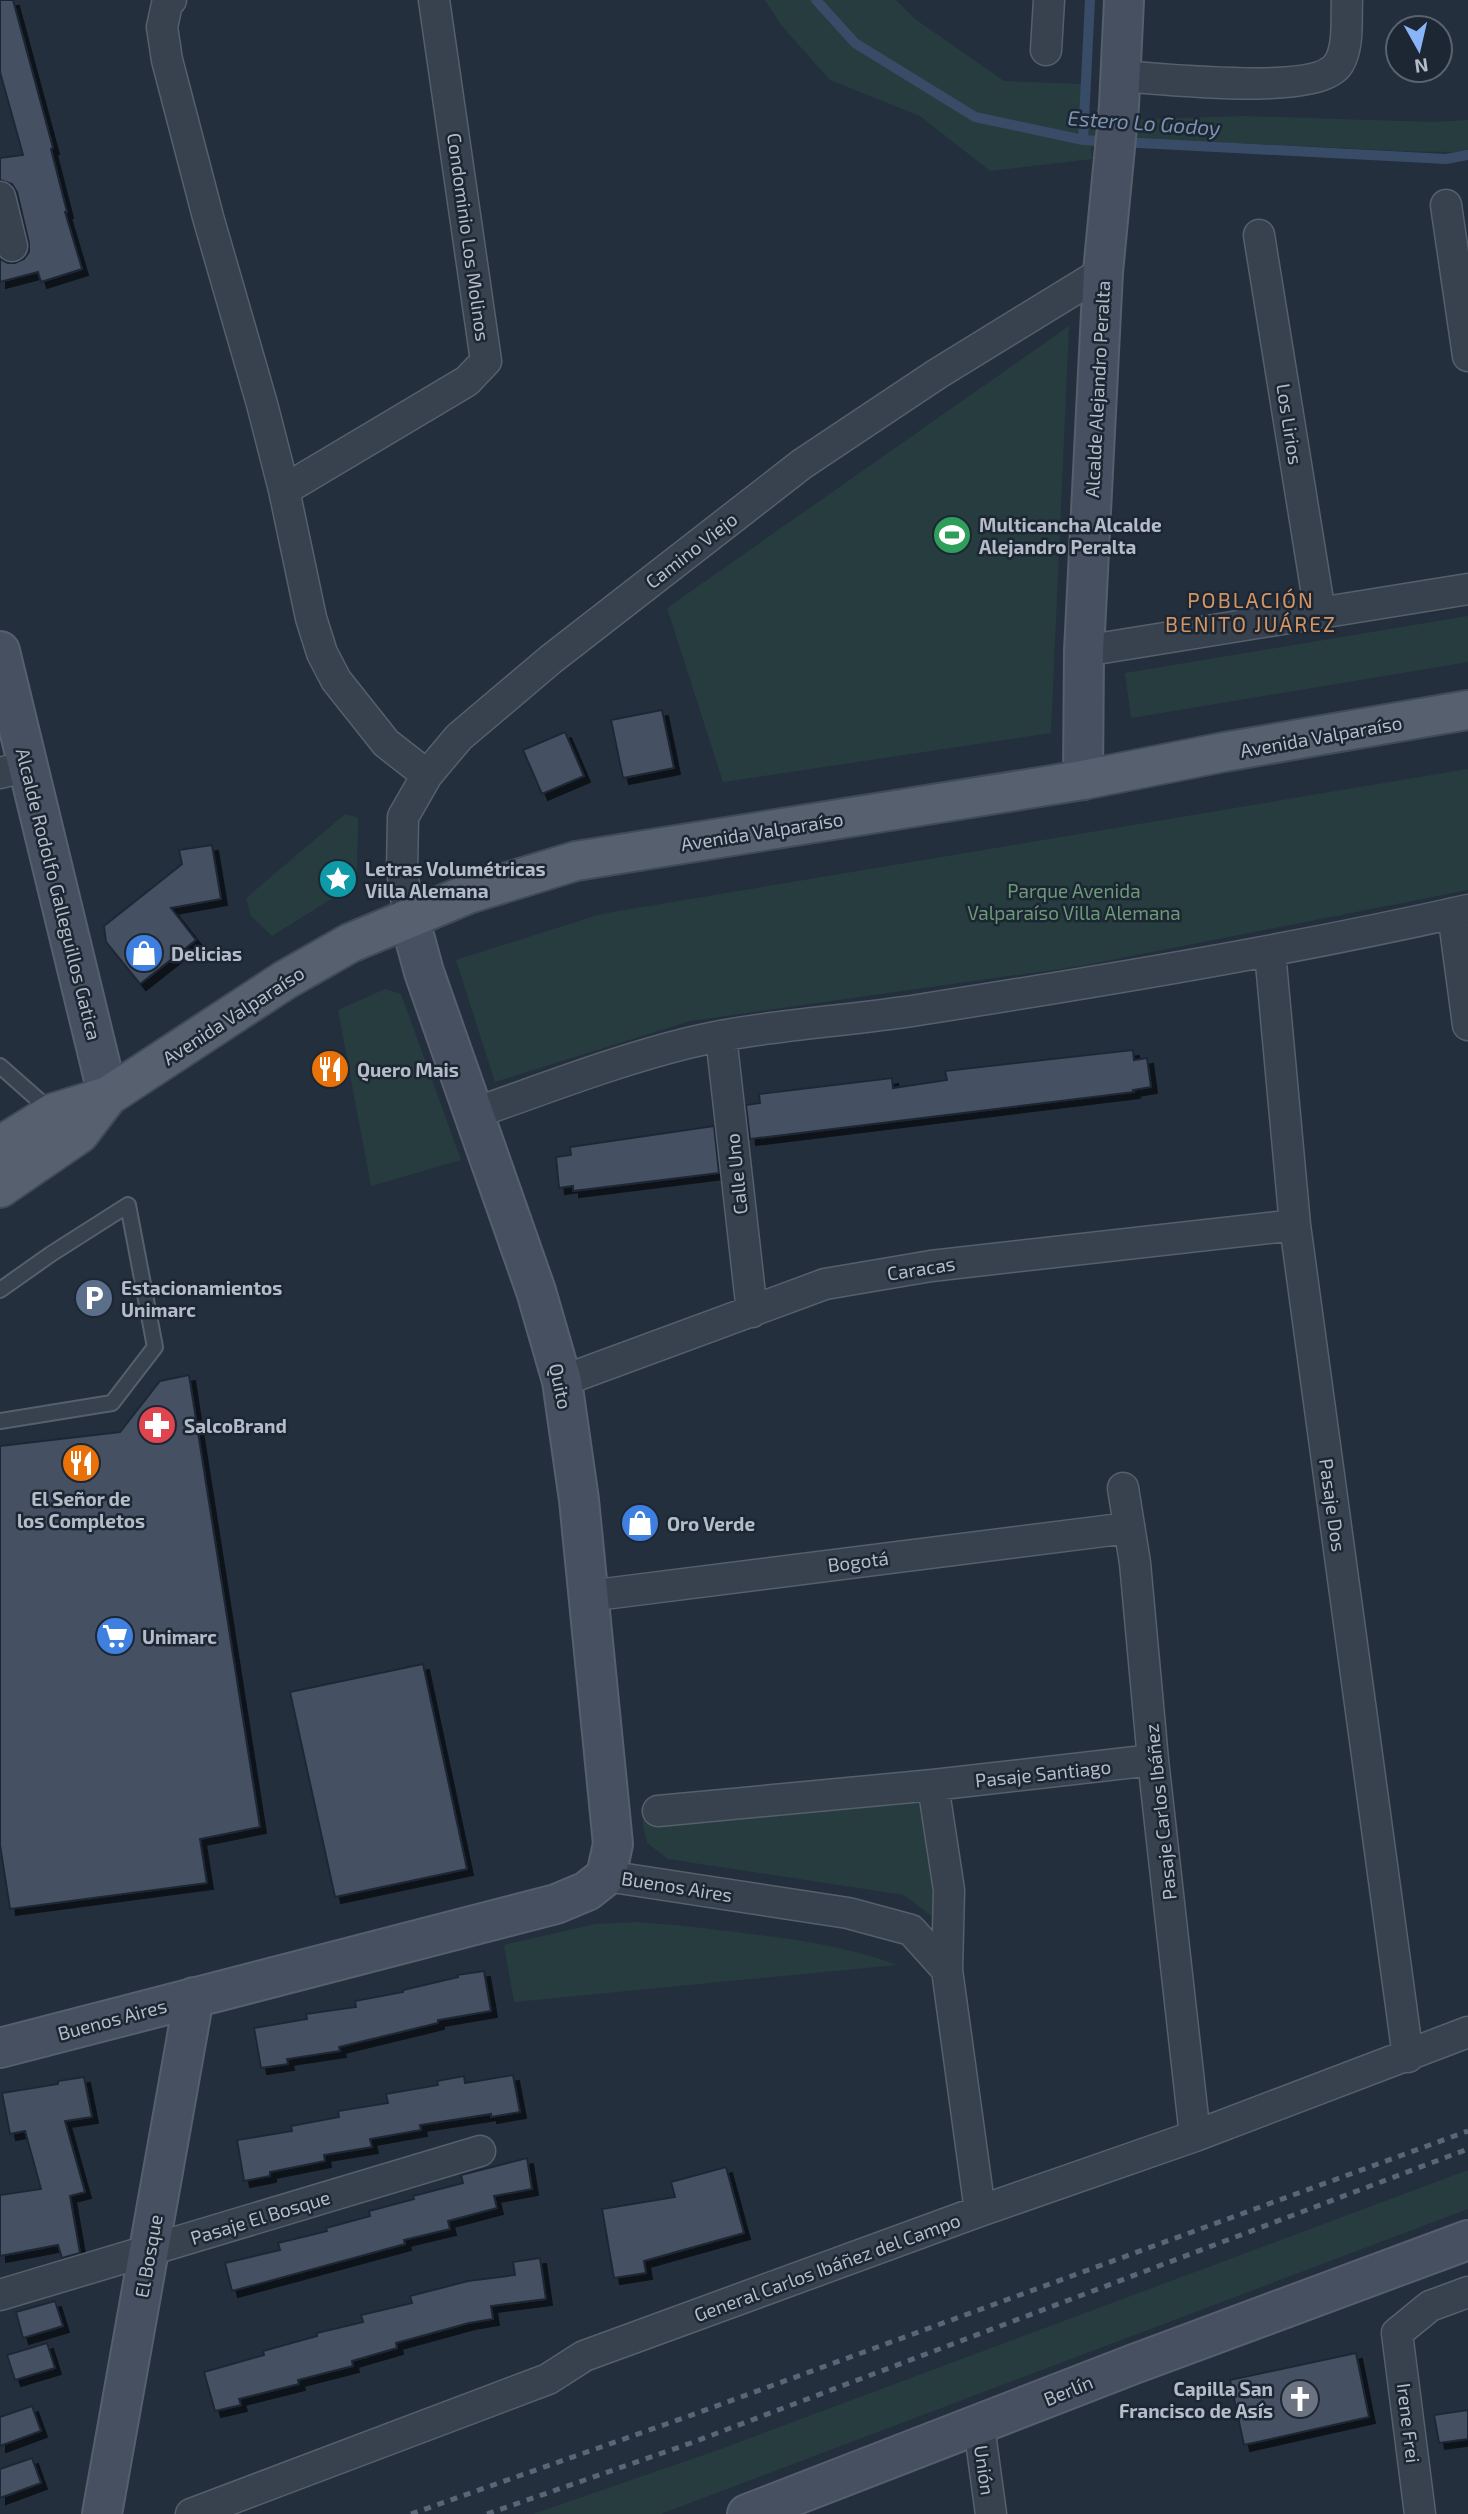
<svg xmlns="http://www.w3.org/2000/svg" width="1468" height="2514" viewBox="0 0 1468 2514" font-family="'Exo 2',sans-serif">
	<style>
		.green { fill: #263c3f }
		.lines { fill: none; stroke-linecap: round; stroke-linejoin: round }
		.stream { stroke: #394c67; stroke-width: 10 }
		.building { fill: #455162; stroke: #1f2835; stroke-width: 2; filter: url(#shadow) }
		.lane-casing { stroke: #565f6c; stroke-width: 18 }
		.street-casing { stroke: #565f6c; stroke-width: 33 }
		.secondary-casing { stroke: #565f6c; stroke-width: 42 }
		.primary-casing { stroke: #414a57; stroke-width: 42 }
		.lane { stroke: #38414e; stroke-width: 14 }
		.street { stroke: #38414e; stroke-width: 30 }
		.secondary { stroke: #465061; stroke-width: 38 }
		.primary { stroke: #56606e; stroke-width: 38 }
		.rail { stroke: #5a6575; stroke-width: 5; stroke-dasharray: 7 7; stroke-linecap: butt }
		.labels { text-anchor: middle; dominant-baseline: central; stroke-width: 5; stroke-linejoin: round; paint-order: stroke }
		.street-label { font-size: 19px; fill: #b4bcc9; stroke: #1d2633 }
		.poi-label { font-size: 19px; font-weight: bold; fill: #b4bcc9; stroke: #1d2633; text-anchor: start }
		.park-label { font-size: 19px; fill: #6b9a76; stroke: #1d2633 }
		.water-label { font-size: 21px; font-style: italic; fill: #7c92b1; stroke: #1d2633 }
		.neighbourhood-label { font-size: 21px; letter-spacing: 2px; fill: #d59563; stroke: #1d2633 }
	</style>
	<defs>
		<filter id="shadow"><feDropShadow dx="6" dy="6" stdDeviation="0" flood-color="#0009"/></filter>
	</defs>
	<rect width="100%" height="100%" fill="#242f3e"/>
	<path class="green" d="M765 0H896L915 19 1004 81 1083 84 1088 121 1244 116 1434 122 1468 120V152C1387 153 1307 145 1226 143 1181 142 1136 145 1091 147L1092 159 990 171 920 116 830 80 781 25Z
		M1069 326 1051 733 723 782 667 608Z
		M1468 616V662L1131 718 1125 673Z
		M1468 769V890L1081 966 690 1021 495 1082 456 960 601 914Z
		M345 814 358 818 357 883 272 936 251 916 246 898Z
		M385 989 401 994 461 1160 371 1186 338 1010Z
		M917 1792 926 1803 940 1900 934 1918 904 1895 668 1859 647 1843 642 1820Z
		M636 1922C683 1925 729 1931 776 1937 817 1943 858 1950 897 1965L514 2002 504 1945 595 1924Z
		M1468 2170V2209L661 2514H533L718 2450Z"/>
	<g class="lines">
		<path class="stream" d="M816 0 855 43 975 117 1083 140 1446 159 1468 155
			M1083 140 1090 0"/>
	</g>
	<path class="building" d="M0 0H13L53 148 51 149 67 212H65L82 269 41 282 38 272 0 282V259L8 263H15L24 259 29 252V243L17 192 12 184 0 180V158L23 155 0 72Z
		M662 710 674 768 623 778 611 720Z
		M565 732 584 776 542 794 523 750Z
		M212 845 221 899 171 908 196 940 140 984 106 942 104 926 182 864 179 850Z
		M1133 1050 1134 1060 1147 1058 1151 1087 1133 1090 1134 1092 750 1139 746 1105 760 1103 759 1094 892 1078 893 1088 947 1080 945 1071Z
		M714 1126 719 1173 573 1191V1186L559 1188 556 1157 571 1155 570 1147Z
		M189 1375 260 1827 200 1839 207 1883 10 1909 0 1845V1446L120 1432 160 1381Z
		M423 1664 467 1869 335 1897 290 1692Z
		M484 1971 491 2011 438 2020V2023L339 2047 340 2051 287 2059 288 2064 261 2068 254 2028 307 2019 306 2014 356 2007 355 2001 403 1992V1990L458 1977 457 1975Z
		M513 2075 520 2112 491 2117V2114L420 2125 421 2130 370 2139 372 2147 324 2155 325 2161 270 2172V2176L244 2181 237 2140 292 2131 291 2126 339 2117 338 2111 388 2103 386 2094 438 2085 437 2081 464 2076 465 2083Z
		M84 2077 92 2117 65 2121 85 2192 70 2196 80 2253 62 2258 58 2245 0 2256V2195L41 2189 25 2131 10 2134 2 2093 58 2084V2081Z
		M527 2158 532 2189 494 2196 497 2208 448 2221 450 2229 404 2240 405 2244 232 2291 225 2263 280 2250 278 2243 327 2231 326 2228 370 2216 369 2211 414 2199 413 2196 463 2183 461 2175Z
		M726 2167 744 2233 644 2261 646 2273 614 2278 602 2209 675 2197 671 2182Z
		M540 2258 546 2299 491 2306 493 2319 469 2323 396 2343 397 2348 352 2361 353 2366 298 2380 299 2384 239 2399 241 2405 215 2411 204 2372 264 2355 263 2351 317 2336V2333L363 2322 361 2315 412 2303 410 2296 468 2281 515 2275 513 2262Z
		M55 2301 63 2326 23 2338 16 2312Z
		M47 2343 55 2368 15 2380 7 2355Z
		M1356 2353 1369 2417 1244 2445 1230 2380Z
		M32 2406 41 2431 0 2446V2417Z
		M1468 2410V2439L1439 2443 1434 2415Z
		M32 2458 41 2483 0 2498V2469Z"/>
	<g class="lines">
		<defs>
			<path id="lane" d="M0 1066 52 1112
				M0 1290 51 1254 128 1205 155 1347 112 1403 0 1421"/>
			<path id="street" d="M171 0 167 4 162 27 167 60 208 217 262 404 284 490 311 618 322 653 336 680 386 743 427 775
				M1046 50 1049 0
				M1119 76C1159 78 1319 98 1339 63 1349 46 1346 20 1347 0
				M0 197 12 246
				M1446 205 1468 356
				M1259 235 1320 613
				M284 490 467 381 486 361 434 0
				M1084 651 1468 589
				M0 773 27 766
				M1453 913 1468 1025
				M409 917 402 871 403 817 427 775 459 737 550 660 802 464 937 374 1103 272
				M1270 952 1295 1225 1408 2057
				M721 1036 752 1312
				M472 1114C544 1089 615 1061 688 1043 763 1025 841 1022 918 1010 1102 981 1286 951 1468 910
				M562 1381 825 1284 931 1266 1295 1225
				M1123 1488 1135 1563 1153 1760 1195 2136
				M588 1596 1128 1528
				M933 1785 949 1890 947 1970
				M658 1811 933 1785 1153 1760
				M606 1876 848 1913 911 1930 947 1970 980 2211
				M0 2295 480 2151
				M979 2426 991 2514
				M191 2514 548 2379 584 2356 980 2211 1195 2136 1468 2032
				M1420 2514 1397 2333 1430 2306 1468 2292"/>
			<path id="secondary" d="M0 651 108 1096
				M1083 780 1084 651 1103 272 1119 106 1124 0
				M0 2048 556 1904 587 1891 606 1876 613 1844 579 1500 562 1381 536 1291 424 972 409 917
				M102 2514 194 1997
				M747 2514 1134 2364 1468 2240"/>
			<path id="primary" d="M0 1146 53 1113 108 1096 285 980 350 943 468 894 576 861 1083 780 1224 752 1468 710
				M0 1188 79 1134 108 1096"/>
		</defs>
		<use href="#lane" class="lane-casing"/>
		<use href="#street" class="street-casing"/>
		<use href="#secondary" class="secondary-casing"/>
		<use href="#primary" class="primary-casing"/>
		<use href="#lane" class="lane"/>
		<use href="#street" class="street"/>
		<use href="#secondary" class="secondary"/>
		<use href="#primary" class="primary"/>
		<path class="rail" d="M411 2514 689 2416 1468 2131
			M487 2514 691 2443 1468 2149"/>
	</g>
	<defs>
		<symbol id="stadium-disc" viewBox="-11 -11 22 22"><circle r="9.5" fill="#2e9e5b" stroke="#1d2633"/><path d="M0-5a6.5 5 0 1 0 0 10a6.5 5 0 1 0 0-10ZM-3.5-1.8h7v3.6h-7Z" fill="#fff"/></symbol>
		<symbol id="sight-disc" viewBox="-11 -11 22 22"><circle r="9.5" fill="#0f9aa8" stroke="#1d2633"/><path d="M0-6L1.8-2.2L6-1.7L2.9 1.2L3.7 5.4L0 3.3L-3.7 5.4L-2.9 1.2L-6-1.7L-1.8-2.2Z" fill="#fff"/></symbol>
		<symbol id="shop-disc" viewBox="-11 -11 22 22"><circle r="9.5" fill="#3f7fe0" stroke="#1d2633"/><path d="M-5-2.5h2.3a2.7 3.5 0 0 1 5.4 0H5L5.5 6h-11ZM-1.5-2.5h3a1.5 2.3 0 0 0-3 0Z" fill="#fff"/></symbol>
		<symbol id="restaurant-disc" viewBox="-11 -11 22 22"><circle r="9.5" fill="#e8710a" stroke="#1d2633"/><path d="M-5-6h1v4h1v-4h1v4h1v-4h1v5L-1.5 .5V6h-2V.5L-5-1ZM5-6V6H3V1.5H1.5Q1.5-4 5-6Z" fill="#fff"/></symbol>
		<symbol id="parking-disc" viewBox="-11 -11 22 22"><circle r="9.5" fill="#5c6f8a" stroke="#1d2633"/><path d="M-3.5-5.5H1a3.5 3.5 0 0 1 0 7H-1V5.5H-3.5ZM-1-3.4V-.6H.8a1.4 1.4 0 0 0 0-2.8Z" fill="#fff"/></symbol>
		<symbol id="pharmacy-disc" viewBox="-11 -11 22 22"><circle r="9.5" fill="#e0444e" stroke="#1d2633"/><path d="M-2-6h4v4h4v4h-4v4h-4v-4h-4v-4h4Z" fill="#fff"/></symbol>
		<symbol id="supermarket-disc" viewBox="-11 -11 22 22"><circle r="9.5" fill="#3f7fe0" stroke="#1d2633"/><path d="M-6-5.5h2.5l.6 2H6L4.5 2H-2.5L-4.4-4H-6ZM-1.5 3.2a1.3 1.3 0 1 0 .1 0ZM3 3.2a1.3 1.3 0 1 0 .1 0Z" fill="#fff"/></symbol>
		<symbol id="church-disc" viewBox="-11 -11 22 22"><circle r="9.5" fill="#6b7280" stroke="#1d2633"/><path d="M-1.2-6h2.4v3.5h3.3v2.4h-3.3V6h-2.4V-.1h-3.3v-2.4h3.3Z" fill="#fff"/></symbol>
	</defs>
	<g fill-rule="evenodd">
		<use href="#stadium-disc" x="930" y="513" width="44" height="44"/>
		<use href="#sight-disc" x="316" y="857" width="44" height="44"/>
		<use href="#shop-disc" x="122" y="931" width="44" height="44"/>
		<use href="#restaurant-disc" x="308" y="1047" width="44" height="44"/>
		<use href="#parking-disc" x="72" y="1276" width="44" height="44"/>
		<use href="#pharmacy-disc" x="135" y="1403" width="44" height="44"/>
		<use href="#restaurant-disc" x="59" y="1441" width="44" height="44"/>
		<use href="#shop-disc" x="618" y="1501" width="44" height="44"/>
		<use href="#supermarket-disc" x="93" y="1614" width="44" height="44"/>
		<use href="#church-disc" x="1278" y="2377" width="44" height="44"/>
	</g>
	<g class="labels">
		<g class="street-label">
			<text transform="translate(469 237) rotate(82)">Condominio Los Molinos</text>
			<text transform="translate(1097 389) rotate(-87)">Alcalde Alejandro Peralta</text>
			<text transform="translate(1290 424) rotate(81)">Los Lirios</text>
			<text transform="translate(691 550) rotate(-38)">Camino Viejo</text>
			<text transform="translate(1321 736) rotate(-10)">Avenida Valparaíso</text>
			<text transform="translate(762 831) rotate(-9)">Avenida Valparaíso</text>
			<text transform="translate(59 894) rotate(76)">Alcalde Rodolfo Galleguillos Gatica</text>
			<text transform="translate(233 1015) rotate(-33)">Avenida Valparaíso</text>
			<text transform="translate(736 1174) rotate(-96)">Calle Uno</text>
			<text transform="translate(921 1268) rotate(-9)">Caracas</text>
			<text transform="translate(561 1386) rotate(78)">Quito</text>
			<text transform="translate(1333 1505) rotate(82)">Pasaje Dos</text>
			<text transform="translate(858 1561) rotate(-7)">Bogotá</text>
			<text transform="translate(1043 1773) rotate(-6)">Pasaje Santiago</text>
			<text transform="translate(1160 1812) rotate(-96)">Pasaje Carlos Ibáñez</text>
			<text transform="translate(677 1886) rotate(9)">Buenos Aires</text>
			<text transform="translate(112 2019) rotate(-15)">Buenos Aires</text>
			<text transform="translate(260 2217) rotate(-17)">Pasaje El Bosque</text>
			<text transform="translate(148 2256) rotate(-80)">El Bosque</text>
			<text transform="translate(827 2267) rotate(-20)">General Carlos Ibáñez del Campo</text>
			<text transform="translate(1068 2390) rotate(-22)">Berlín</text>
			<text transform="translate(1409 2423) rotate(83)">Irene Frei</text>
			<text transform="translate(985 2470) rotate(82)">Unión</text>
		</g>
		<g class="poi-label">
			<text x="979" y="524">Multicancha Alcalde<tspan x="979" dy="22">Alejandro Peralta</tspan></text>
			<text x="365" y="868">Letras Volumétricas<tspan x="365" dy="22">Villa Alemana</tspan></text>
			<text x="171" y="953">Delicias</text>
			<text x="357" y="1069">Quero Mais</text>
			<text x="121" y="1287">Estacionamientos<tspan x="121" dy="22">Unimarc</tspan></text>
			<text x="184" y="1425">SalcoBrand</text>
			<text x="81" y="1498" text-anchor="middle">El Señor de<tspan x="81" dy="22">los Completos</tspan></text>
			<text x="667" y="1523">Oro Verde</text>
			<text x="142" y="1636">Unimarc</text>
			<text x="1273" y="2388" text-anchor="end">Capilla San<tspan x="1273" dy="22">Francisco de Asís</tspan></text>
		</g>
		<g class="park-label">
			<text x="1074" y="890">Parque Avenida<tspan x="1074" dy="22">Valparaíso Villa Alemana</tspan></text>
		</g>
		<g class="water-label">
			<text transform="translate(1144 122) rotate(4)">Estero Lo Godoy</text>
		</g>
		<g class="neighbourhood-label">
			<text x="1251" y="599">POBLACIÓN<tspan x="1251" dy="24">BENITO JUÁREZ</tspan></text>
		</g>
	</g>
	<g transform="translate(1419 49) rotate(172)"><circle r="33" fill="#1d2633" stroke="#59626f" stroke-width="2"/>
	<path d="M0-5L12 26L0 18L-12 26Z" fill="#8ab4f8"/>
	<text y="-10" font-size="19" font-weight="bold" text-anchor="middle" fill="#b4bcc9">N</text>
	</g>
</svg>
